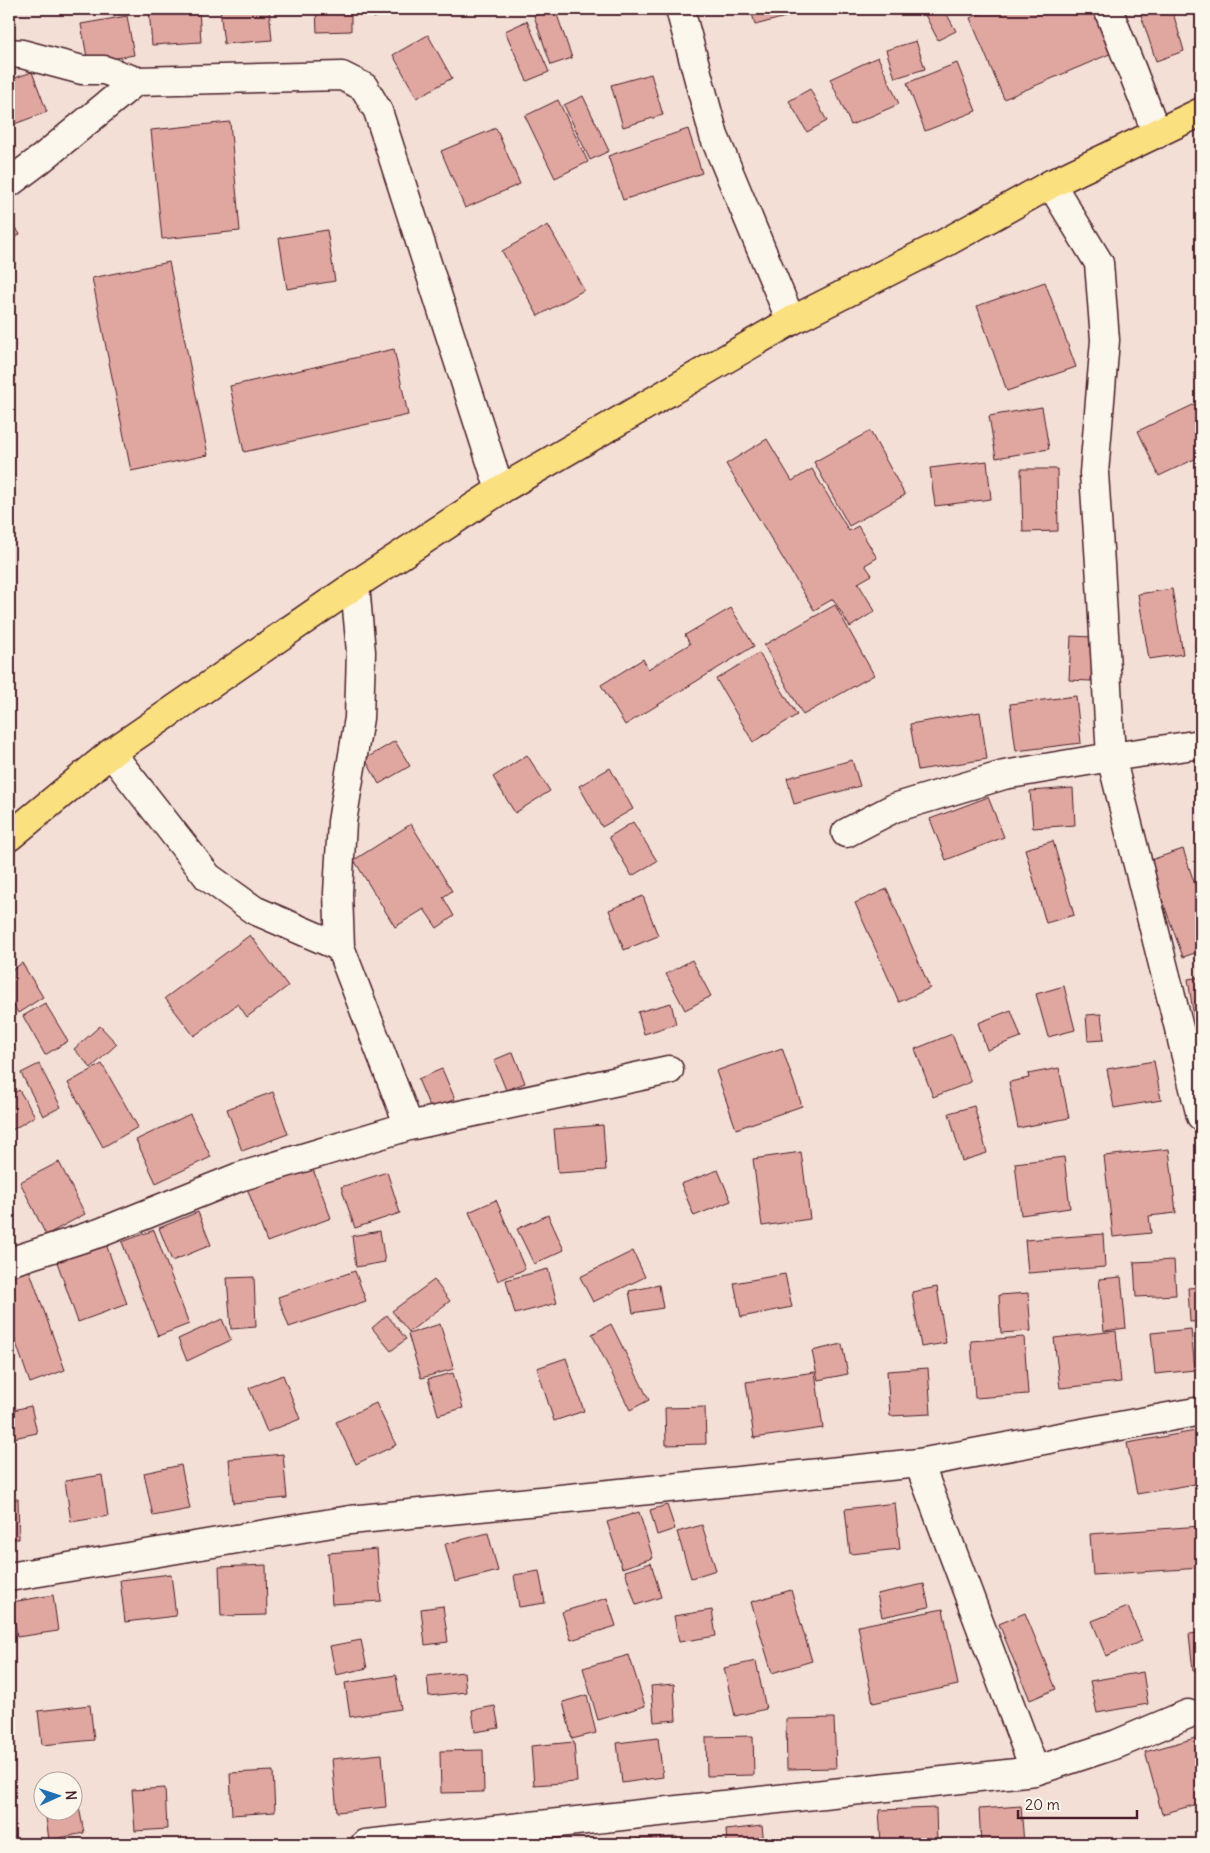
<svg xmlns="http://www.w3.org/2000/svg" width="1210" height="1853" viewBox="0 0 1210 1853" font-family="Delius,sans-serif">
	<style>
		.building { fill: #e0a6a0; stroke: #4a1f2b }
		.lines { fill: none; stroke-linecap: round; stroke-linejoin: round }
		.minor-casing { stroke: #4a1f2b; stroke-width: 31 }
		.major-casing { stroke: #4a1f2b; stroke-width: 31 }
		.minor { stroke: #fbf7ec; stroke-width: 28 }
		.major { stroke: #fbe080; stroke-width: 28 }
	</style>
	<rect width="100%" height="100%" fill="#f3dfd5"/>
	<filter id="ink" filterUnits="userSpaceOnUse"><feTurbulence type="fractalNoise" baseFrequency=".02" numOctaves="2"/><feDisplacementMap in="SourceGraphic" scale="10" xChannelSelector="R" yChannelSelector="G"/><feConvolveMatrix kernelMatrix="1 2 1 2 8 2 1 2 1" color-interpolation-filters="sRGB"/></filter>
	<g filter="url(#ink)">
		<path class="building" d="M149 9H199L201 42 152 45Z
			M220 9H269L272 40 224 44Z
			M316 9H351V31L317 32Z
			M370 9H391L374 18Z
			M555 9 572 58 551 65 534 16Z
			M751 9H791L793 15 755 25Z
			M922 9H944L956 31 938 40Z
			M992 9H1093L1112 53 1004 99 970 18Z
			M1139 9H1172L1184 51 1156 61Z
			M127 16 134 55 88 63 81 24Z
			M527 21 549 72 527 81 505 31Z
			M428 35 452 78 417 98 393 55Z
			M916 41 925 69 895 78 886 50Z
			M878 57 899 104 851 125 830 79Z
			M957 63 976 111 925 131 907 83Z
			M32 72 47 112 9 126V80Z
			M651 74 663 115 623 127 611 85Z
			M810 89 827 121 807 132 789 101Z
			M583 96 609 151 590 160 564 105Z
			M558 100 588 162 555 178 525 116Z
			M230 122 240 231 162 239 151 130Z
			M496 128 520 184 465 208 441 151Z
			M688 129 702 173 623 200 608 156Z
			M9 220 20 234 9 243Z
			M548 225 584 290 538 316 502 251Z
			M327 230 335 281 287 289 279 238Z
			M169 262 208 455 131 471 92 278Z
			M1045 282 1076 367 1007 391 977 306Z
			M394 349 408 415 244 452 230 386Z
			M1195 404 1201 417V456L1159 476 1138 431Z
			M1042 407 1049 449 996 458 989 416Z
			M870 431 905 495 849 526 814 462Z
			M767 439 792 481 812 469 849 531 858 526 877 558 865 565 872 575 858 583 875 611 850 627 833 599 814 610 726 464Z
			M987 461 991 499 935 506 930 468Z
			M1021 469H1057L1058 531 1023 532Z
			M1172 589 1183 654 1149 659 1138 594Z
			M835 605 874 675 803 715 764 645Z
			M731 608 754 646 625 725 601 685 643 659 648 669 690 644 685 635Z
			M1071 636 1093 637 1091 681 1069 680Z
			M1201 643V673L1199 674 1195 644Z
			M759 653 797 715 753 742 716 679Z
			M1076 696 1081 743 1016 751 1010 704Z
			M980 712 987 759 918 770 910 724Z
			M395 741 410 766 379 784 365 759Z
			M527 755 550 791 515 813 493 777Z
			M852 760 860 786 794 804 787 778Z
			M610 768 633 809 602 827 579 786Z
			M1073 788 1075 825 1033 828 1030 791Z
			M988 797 1004 837 946 860 930 819Z
			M633 822 657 861 632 876 609 837Z
			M411 824 452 891 443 897 454 916 437 928 424 909 395 927 354 860Z
			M1053 841 1074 915 1046 923 1025 849Z
			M1183 849 1201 903V951L1183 957 1148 861Z
			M887 889 930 988 899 1002 855 903Z
			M643 896 658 936 624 950 609 910Z
			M250 935 288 986 247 1017 238 1004 194 1036 165 998Z
			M692 960 711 996 685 1010 666 974Z
			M22 963 43 997 18 1013 9 997V972Z
			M1201 977V1017L1194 1018 1188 979Z
			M1064 986 1075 1030 1048 1037 1036 994Z
			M45 1003 68 1041 45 1055 23 1016Z
			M671 1003 676 1024 644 1034 638 1012Z
			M1011 1010 1021 1037 987 1050 978 1023Z
			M1101 1014 1104 1040 1088 1041 1086 1015Z
			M1201 1023V1066H1200L1193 1024Z
			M100 1026 117 1044 91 1068 74 1049Z
			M952 1034 971 1082 933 1097 915 1049Z
			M782 1048 802 1106 736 1129 716 1071Z
			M513 1052 525 1083 506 1090 494 1060Z
			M1154 1061 1161 1100 1114 1108 1107 1069Z
			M39 1064 61 1107 43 1116 21 1073Z
			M102 1064 138 1127 103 1147 68 1083Z
			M1059 1068 1069 1118 1018 1128 1009 1082 1029 1078 1028 1074Z
			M442 1069 455 1099 431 1110 418 1079Z
			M19 1090 35 1116 9 1132V1096Z
			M273 1092 288 1134 242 1151 227 1109Z
			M974 1106 987 1153 962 1161 949 1113Z
			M190 1114 211 1157 156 1183 136 1140Z
			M603 1125 606 1170 558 1173 554 1129Z
			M1169 1149 1176 1213 1149 1216 1151 1233 1113 1237 1104 1156Z
			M801 1152 810 1219 762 1226 753 1159Z
			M1064 1157 1070 1208 1021 1215 1015 1163Z
			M59 1162 85 1214 46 1235 20 1182Z
			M311 1164 331 1218 267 1242 247 1188Z
			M718 1170 731 1201 694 1216 681 1184Z
			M387 1172 400 1213 355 1228 341 1187Z
			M496 1200 525 1269 498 1281 469 1212Z
			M198 1212 211 1245 172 1261 159 1228Z
			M548 1215 564 1250 534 1264 517 1229Z
			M154 1230 189 1324 158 1336 122 1242Z
			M380 1231 385 1262 356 1267 352 1236Z
			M1103 1234 1105 1267 1028 1273 1025 1240Z
			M106 1244 127 1304 78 1322 57 1262Z
			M633 1251 645 1277 593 1302 580 1277Z
			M1174 1260 1176 1295 1136 1297 1134 1262Z
			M29 1269 65 1370 30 1383 9 1323V1277Z
			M548 1269 557 1303 515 1314 506 1280Z
			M355 1271 366 1301 289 1327 278 1297Z
			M785 1274 792 1307 741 1317 734 1283Z
			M254 1277 256 1327 231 1329 227 1278Z
			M1121 1277 1126 1328 1104 1331 1099 1279Z
			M434 1280 450 1301 409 1332 392 1311Z
			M659 1285 663 1308 633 1313 629 1291Z
			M937 1287 946 1343 921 1347 912 1292Z
			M1201 1287V1321L1190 1322 1188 1288Z
			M1028 1293 1031 1331 1001 1333 999 1295Z
			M387 1315 406 1339 391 1351 372 1328Z
			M222 1319 231 1340 187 1361 178 1339Z
			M440 1324 454 1369 421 1378 408 1334Z
			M611 1324 649 1400 630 1410 592 1334Z
			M1191 1329 1195 1370 1155 1374 1151 1333Z
			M1116 1331 1121 1382 1060 1388 1054 1338Z
			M1024 1337 1028 1394 975 1398 971 1341Z
			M842 1344 848 1374 818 1380 812 1351Z
			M566 1358 584 1411 554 1421 537 1368Z
			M928 1368 931 1414 890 1416 887 1371Z
			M815 1372 823 1428 754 1438 746 1382Z
			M453 1373 463 1408 438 1415 428 1379Z
			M283 1375 300 1419 267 1432 249 1388Z
			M376 1403 396 1445 356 1464 336 1422Z
			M31 1406 37 1433 9 1439V1411Z
			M705 1407 706 1444 666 1445 665 1408Z
			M1196 1431 1201 1459V1483L1137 1494 1127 1443Z
			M283 1454 287 1498 233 1503 229 1459Z
			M181 1465 190 1509 153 1516 144 1473Z
			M102 1475 108 1516 71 1522 65 1481Z
			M9 1499H18L19 1539H9Z
			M895 1503 900 1549 850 1554 845 1509Z
			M667 1505 675 1529 657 1535 650 1510Z
			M639 1512 653 1558 622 1568 607 1522Z
			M702 1525 716 1570 691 1578 677 1532Z
			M1201 1526V1568L1093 1575 1090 1534Z
			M488 1533 498 1571 455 1582 445 1544Z
			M377 1549 381 1601 332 1604 328 1553Z
			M651 1563 661 1597 636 1605 625 1571Z
			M266 1565 267 1615 221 1616 219 1567Z
			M539 1571 545 1603 519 1607 514 1575Z
			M171 1574 176 1616 125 1622 120 1580Z
			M924 1584 929 1607 882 1617 877 1594Z
			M791 1590 812 1661 772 1673 751 1602Z
			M53 1595 58 1631 17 1637 12 1602Z
			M607 1598 616 1626 571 1640 562 1612Z
			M443 1606 448 1642 425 1645 421 1609Z
			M1128 1607 1142 1641 1106 1656 1092 1621Z
			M943 1609 958 1685 873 1703 858 1626Z
			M712 1610 716 1636 679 1642 674 1616Z
			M1025 1613 1056 1689 1030 1700 999 1624Z
			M1201 1633V1670L1193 1671 1189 1634Z
			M361 1640 367 1668 336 1675 330 1646Z
			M629 1655 645 1706 598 1720 583 1668Z
			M756 1661 766 1709 735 1716 724 1668Z
			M464 1672 466 1692 429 1696 427 1676Z
			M1143 1672 1148 1704 1097 1713 1090 1681Z
			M396 1675 401 1709 350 1717 345 1683Z
			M674 1684 676 1720 654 1722 651 1686Z
			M587 1695 596 1733 572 1739 563 1702Z
			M90 1705 94 1740 42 1745 38 1711Z
			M495 1706 499 1728 475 1732 472 1710Z
			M834 1718 836 1768 787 1769 786 1719Z
			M753 1736 754 1775 707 1776 706 1737Z
			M1199 1737 1201 1745V1803L1162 1814 1145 1752Z
			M658 1738 663 1777 622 1783 617 1743Z
			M574 1742 577 1782 534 1785 531 1746Z
			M483 1750 484 1792 441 1793 440 1751Z
			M382 1754 386 1807 337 1812 332 1759Z
			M273 1771 275 1812 232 1815 230 1773Z
			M165 1788 167 1829 135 1831 132 1790Z
			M76 1791 84 1833 49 1840 45 1810H72V1792Z
			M1021 1806 1024 1844H981L979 1809Z
			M936 1808 937 1844H881L879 1810Z
			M762 1826 764 1844H727L726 1830Z
			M677 1837 678 1844H636V1839Z"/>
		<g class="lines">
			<defs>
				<path id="minor" d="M680 9 714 136 791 321
					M1108 9 1157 134
					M9 53 22 54 82 70H104L136 81
					M9 183 41 159 136 81 342 76 364 87 378 111 500 490
					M1051 184 1099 263 1105 340 1094 473 1100 564 1111 757 1201 1116
					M355 585 361 652 359 718 342 822 338 893 340 947 409 1126
					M111 753 208 877 254 910 340 947
					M846 833 894 808 1004 775 1111 757 1201 744
					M9 1262 102 1232 239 1177 409 1126 669 1070
					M919 1463 1035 1771
					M9 1577 350 1520 919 1463 1201 1411
					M365 1844 1035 1771 1117 1744 1188 1714"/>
				<path id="major" d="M9 837 111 753 355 585 500 490 791 321 943 244 1051 184 1201 112"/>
			</defs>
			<use href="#minor" class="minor-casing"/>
			<use href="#major" class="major-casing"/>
			<use href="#minor" class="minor"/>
			<use href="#major" class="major"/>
		</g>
	</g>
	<rect width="1210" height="1853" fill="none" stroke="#fbf7ec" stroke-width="30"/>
	<rect x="15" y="15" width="1180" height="1823" fill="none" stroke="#4a1f2b" stroke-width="2" filter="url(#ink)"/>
	<g transform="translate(58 1796) rotate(87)"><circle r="24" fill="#fbf7ec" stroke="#b4a19f"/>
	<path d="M0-4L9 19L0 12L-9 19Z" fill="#1f6fb2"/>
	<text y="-8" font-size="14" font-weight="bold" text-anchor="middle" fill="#4a1f2b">N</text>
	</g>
	<path d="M1018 1810v8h119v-8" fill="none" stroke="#4a1f2b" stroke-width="2.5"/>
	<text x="1025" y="1810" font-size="15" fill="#4a1f2b" stroke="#fbf7ec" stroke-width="4" paint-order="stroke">20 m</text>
</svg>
